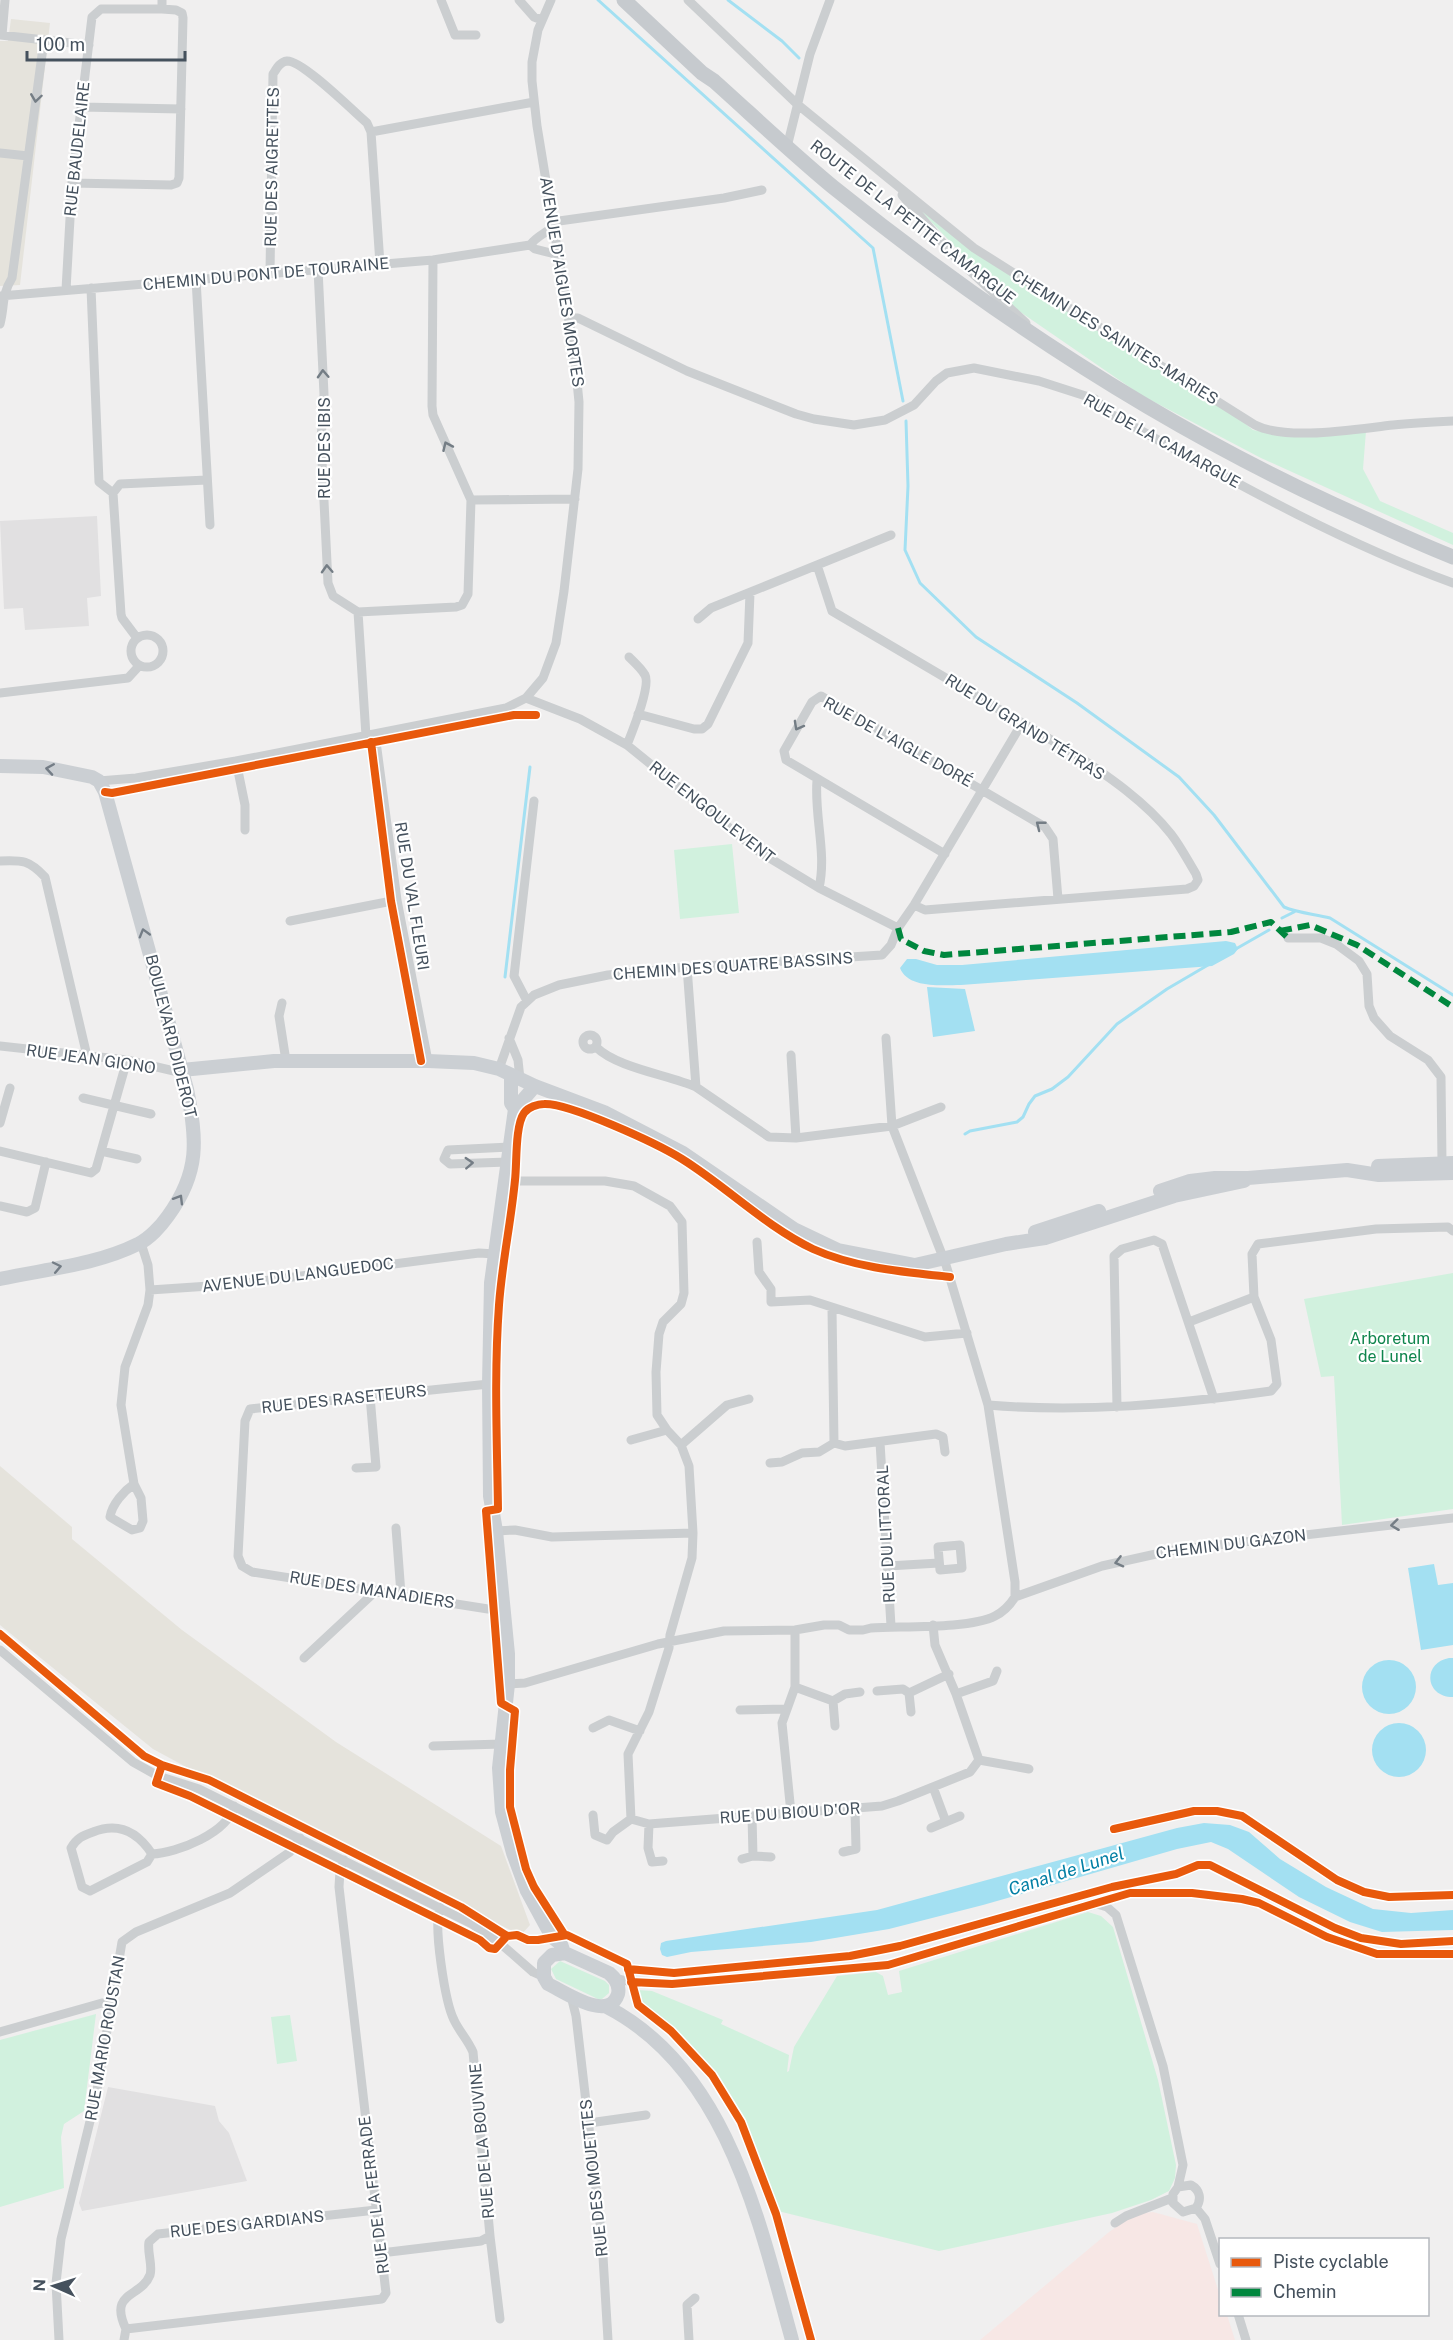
<svg xmlns="http://www.w3.org/2000/svg" width="1453" height="2340" viewBox="0 0 1453 2340" font-family="'Public Sans',sans-serif">
	<style>
		.commercial { fill: #e5e3dc }
		.education { fill: #e1e0e1 }
		.medical { fill: #f7e7e5 }
		.green { fill: #d1f1de }
		.water { fill: #a3e0f2 }
		.lines { fill: none; stroke-linecap: round; stroke-linejoin: round }
		.stream { stroke: #a3e0f2; stroke-width: 3 }
		.street { stroke: #cbced0; stroke-width: 9 }
		.secondary { stroke: #cbcfd3; stroke-width: 14 }
		.primary { stroke: #c6cace; stroke-width: 15 }
		.quiet { stroke: #00873e; stroke-width: 6; stroke-dasharray: 12 6; stroke-linecap: butt }
		.cycleway-casing { stroke: #fff; stroke-width: 11 }
		.cycleway { stroke: #e8590c; stroke-width: 8 }
		.oneway { stroke: #747d85 }
		.oneway2 { stroke: #747d86 }
		.labels { text-anchor: middle; dominant-baseline: central; stroke-width: 4.5; stroke-linejoin: round; paint-order: stroke }
		.street-label { font-size: 16px; fill: #45515d; stroke: #fff }
		.park-label { font-size: 16px; fill: #0f854d; stroke: #fff }
		.water-label { font-size: 18px; font-style: italic; fill: #027fa5; stroke: #fff }
	</style>
	<rect width="100%" height="100%" fill="#f0efef"/>
	<path class="commercial" d="M11 19 50 23 20 285 0 286V41H8Z
		M0 1466 72 1527V1539L182 1630 336 1742 501 1846 530 1925 521 1935 295 1826 153 1749 0 1625Z"/>
	<path class="education" d="M97 516 101 596 87 598 89 626 25 630 23 608 4 609 0 521Z
		M108 2087 215 2106 219 2121 229 2133 247 2181 82 2211 79 2203Z"/>
	<path class="medical" d="M1153 2212 1197 2224 1220 2296V2314L1227 2315 1235 2340H980L1109 2232 1135 2214Z"/>
	<path class="green" d="M915 205 994 265 1134 354 1230 411 1253 430 1285 436 1366 431 1363 469 1380 501 1453 533V545L1261 458 1141 395 1013 307Z
		M732 844 739 913 680 919 674 850Z
		M1453 1273V1509L1342 1525 1334 1376 1321 1377 1304 1299Z
		M1088 1912 1101 1916 1113 1927 1158 2080 1176 2165 1175 2178 1169 2191 1151 2200 1112 2213 939 2251 778 2211 758 2155 723 2087 708 2066 681 2037 643 2003 638 1990 652 1991 723 2020 721 2024 789 2055 787 2072 789 2071 794 2047 837 1976 876 1972 883 1976 888 1995 902 1992 899 1971Z
		M560 1961 605 1981 609 1985V1993L602 1999H598L556 1979 551 1969Z
		M96 2014 84 2111 64 2124 61 2137 64 2188 0 2207V2040Z
		M290 2015 297 2061 277 2064 271 2017Z"/>
	<path class="water" d="M1226 941 1235 943 1238 949 1234 954 1212 966 961 985C943 985 908 989 900 968L907 959H916L937 965H962Z
		M927 987 965 989 975 1031 933 1037Z
		M1434 1564 1438 1585 1453 1583V1645L1421 1650 1408 1568Z
		M1449 1658H1453V1697C1425 1697 1422 1663 1449 1658Z
		M1362 1687a27 27 0 1 1 54 0a27 27 0 1 1-54 0Z
		M1372 1750a27 27 0 1 1 54 0a27 27 0 1 1-54 0Z
		M1204 1823 1230 1825 1249 1832 1280 1859 1326 1887 1373 1909 1411 1913 1453 1910V1930L1382 1932 1350 1922 1299 1897 1228 1849 1211 1842 1177 1849 983 1905 889 1929 811 1942 691 1952 667 1957 662 1955 660 1949 661 1943 666 1941 877 1910 1177 1828Z"/>
	<g class="lines">
		<path class="stream" d="M598 0 873 248 903 401
			M728 0 782 41 799 58
			M906 421 908 486 905 550 920 583 976 637 1077 703 1179 777 1214 815 1284 907C1298 913 1314 914 1330 918L1453 995
			M1282 918 1294 912
			M1234 950 1269 930
			M505 977 530 767
			M965 1134 970 1131 1017 1122 1023 1117 1029 1104 1035 1096 1052 1089 1068 1077 1117 1024 1167 989 1208 965"/>
		<path class="street" d="M441 0 455 35H476
			M519 0 534 17 542 20
			M688 0 797 104 974 248 1255 425C1287 441 1356 429 1393 425 1413 423 1433 422 1453 421
			M0 35 89 45
			M2 35 5 0
			M81 107 181 109
			M371 132 534 102
			M787 147 810 54 830 0
			M0 153 28 156
			M72 183 171 185 177 183 179 178 183 18 182 13 176 10 162 9
			M902 195 954 256 1026 323
			M530 245 535 249 559 255
			M433 260 432 406 433 415 471 500
			M318 269 324 394 321 440 328 583 333 596 358 612
			M270 273 273 74C277 68 280 62 287 61 302 60 353 111 367 123L371 132 380 264
			M196 279 210 525
			M91 288 99 482 113 493 121 614 122 618 137 638
			M66 290 72 183 92 17 101 9H162V0
			M0 296 433 260 530 245C537 235 551 231 559 221L724 198 762 190
			M569 318H578L687 371 796 414 814 419 854 425 885 420 914 405 936 381 947 373 974 368 1039 381 1095 399 1111 414C1222 475 1333 539 1453 583
			M0 324C5 305 1 296 12 278L44 40
			M113 493 120 484 207 480
			M817 565 832 611 1075 754C1109 777 1146 802 1171 834 1181 847 1188 861 1196 874L1198 880 1194 886 1187 889 925 910 914 905
			M698 619 711 608 891 535
			M131 651a16 16 0 1 1 32 0a16 16 0 1 1-32 0Z
			M0 693 128 678 139 666
			M526 698 580 719 627 745 758 851 819 888 898 928
			M638 714 694 729H702L708 724 748 643 750 593
			M375 734 397 900 428 1061
			M366 736 358 612 456 607 462 605 468 594 471 500 575 499
			M627 745C632 732 651 686 645 675 641 668 634 662 629 657
			M236 761 245 805V830
			M817 780C814 816 827 853 819 888
			M99 781 136 778 236 761 506 708 526 698 543 678 556 643 564 591 578 469 579 402 574 351 537 126 532 81V62L538 30 551 0
			M945 854 786 760 784 751 812 702 821 696 1045 827 1053 839 1058 899
			M0 861C23 860 29 860 45 877L87 1056
			M290 921 397 900
			M1288 938H1321L1336 944 1359 961 1367 974 1369 1006 1374 1018 1390 1036 1428 1060 1441 1077 1442 1163
			M687 967 696 1087 769 1137 796 1138 892 1126 941 1107
			M527 1001 514 976 534 801
			M282 1003 279 1016 286 1061
			M583 1042a7 7 0 1 1 14 0a7 7 0 1 1-14 0Z
			M509 1038 518 1060 520 1079
			M886 1038 892 1126 946 1265 988 1405 1015 1582V1597
			M0 1046 127 1060 174 1071 182 1070
			M596 1047C617 1068 669 1075 696 1087
			M791 1055 796 1138
			M499 1069 521 1007 534 995 559 985 608 975 687 967 882 955 891 945 898 928 914 905 1022 723
			M83 1098 151 1114
			M0 1123 10 1088
			M0 1151 91 1173 96 1169 127 1060
			M101 1151 137 1159
			M508 1162 450 1164 444 1159 448 1150 510 1147
			M505 1181H605L634 1186 670 1206 682 1222 684 1293 681 1304 663 1322 659 1334 656 1372 657 1415 667 1430 681 1445 689 1466 693 1533 692 1558 670 1635 669 1648 649 1712 628 1754 631 1819 649 1824 882 1806 898 1801 970 1772 979 1760 956 1694 935 1645 933 1625
			M0 1206 27 1212 35 1208 46 1162
			M757 1242 759 1272 771 1289V1302L810 1300 925 1337 967 1333
			M150 1290 239 1284 479 1253 495 1254
			M832 1309 834 1443 845 1446 936 1434 943 1437 945 1452
			M1189 1322 1254 1297
			M489 1384 250 1409 245 1421 238 1556 242 1566 252 1572 488 1609 504 1610
			M988 1405C1083 1413 1178 1404 1271 1391L1277 1384 1271 1340 1254 1297 1252 1254 1258 1244 1376 1229 1448 1227 1453 1231
			M1117 1407 1114 1256 1122 1249 1154 1240 1162 1244 1214 1399
			M631 1440 667 1430
			M880 1442 891 1626
			M681 1445 727 1405 749 1399
			M770 1463 782 1462 802 1453 819 1452 834 1443
			M356 1468 376 1467 370 1396
			M134 1484C124 1491 112 1504 110 1517L132 1530 140 1528 143 1521 141 1498 134 1484 121 1405 125 1367 148 1305 150 1290 148 1265 141 1243
			M396 1528 401 1594
			M496 1531 515 1530 552 1537 693 1533
			M960 1545 962 1568 940 1570 938 1547Z
			M888 1566 939 1563
			M1015 1597 1102 1566 1174 1550 1453 1518
			M0 1650 133 1762 158 1776 199 1789 472 1924 501 1944 533 1972 544 1977
			M304 1658 377 1590
			M508 1684 525 1683 658 1644 724 1631 795 1630 824 1625H839L849 1630H863L871 1628C902 1626 970 1629 995 1616 1003 1612 1010 1605 1015 1597
			M795 1687 833 1701
			M877 1691 903 1689 909 1693 949 1674
			M909 1693 911 1712
			M956 1694 993 1681 997 1671
			M833 1701 845 1694 860 1692
			M833 1701 835 1726
			M740 1710 786 1709
			M593 1728 609 1720 640 1731
			M433 1746 502 1744
			M979 1760 1029 1769
			M933 1787 946 1822
			M791 1813 782 1723 795 1687V1630
			M593 1815 595 1835 607 1840 613 1832 631 1819
			M752 1816 753 1856
			M649 1824 648 1848 652 1862 663 1861
			M931 1828 960 1816
			M843 1852 856 1849 855 1809
			M152 1854 147 1862 90 1891 82 1887 71 1848C77 1838 82 1836 93 1832 118 1822 137 1831 152 1854 177 1853 228 1833 234 1806
			M742 1859 753 1856 771 1857
			M615 1978 631 1982 672 1984 888 1965 1097 1904 1107 1907 1116 1915 1163 2066 1183 2165 1178 2187 1173 2194V2203L1183 2212 1196 2208C1202 2199 1200 2190 1191 2185L1178 2187
			M571 1996 576 2016 602 2240 608 2340
			M0 2032 102 2003 111 2004
			M589 2123 646 2115
			M1196 2208 1205 2219 1220 2264
			M1115 2223 1126 2216 1172 2198
			M490 2236 500 2319
			M381 2253 481 2241 490 2236 473 2052C468 2040 459 2031 454 2020 445 2002 433 1925 440 1907
			M1238 2314 1246 2340
			M126 2329C108 2291 141 2298 150 2275 153 2265 147 2253 149 2242L158 2234 376 2210
			M59 2340 56 2283 61 2239 95 2101 122 1942 136 1932 230 1893 290 1852 300 1838
			M124 2340 126 2329 382 2299 386 2293 339 1887 340 1871 344 1860
			M689 2340 687 2305 695 2298"/>
		<path class="secondary" d="M0 766 43 767 92 777 99 781 105 792 187 1089C197 1140 200 1172 168 1216 161 1226 149 1239 138 1244 96 1265 46 1269 0 1279
			M182 1070 274 1061H428L474 1063 499 1069 535 1086 604 1112 683 1153 794 1229 838 1250 915 1265 1006 1244 1045 1238 1174 1196 1244 1181 1248 1178
			M511 1075V1103L515 1109
			M535 1086 515 1109 491 1283 489 1384 490 1496 496 1531 508 1654V1684L499 1768 502 1812 513 1853 527 1891 552 1937 561 1944 564 1953
			M1378 1166 1453 1163
			M1160 1191 1190 1181 1215 1178H1248L1347 1170 1379 1175 1453 1173
			M1035 1232 1099 1211
			M565 1953 609 1973C615 1978 620 1985 618 1994 609 2023 565 1992 548 1984L544 1977V1963L552 1955Z
			M607 2007C727 2069 759 2221 792 2340"/>
		<path class="primary" d="M624 0 702 73 714 81C753 116 792 153 833 187 987 311 1153 421 1333 504 1373 522 1412 541 1453 557"/>
		<path class="quiet" d="M898 928 901 939 924 951 944 955 1231 932 1271 922 1288 938
			M1280 931 1310 925 1357 945 1453 1007"/>
		<defs>
			<path id="cycleway" d="M371 742 391 901 421 1061
				M105 792 112 793 514 715H536
				M0 1634 144 1756 162 1765 209 1780 461 1907 507 1936 517 1935 528 1940H538L567 1935 627 1964 638 2005 671 2031 712 2075 741 2122 776 2214 811 2340
				M162 1765 156 1783 190 1796 480 1940 489 1948 495 1949 507 1936
				M1114 1829 1194 1811H1217L1242 1816 1337 1880 1364 1892 1389 1897 1453 1895
				M564 1934 534 1887 526 1869 510 1807V1770L515 1711 501 1703 486 1511 498 1509C497 1441 494 1373 499 1305 502 1263 511 1222 515 1180 517 1163 515 1126 524 1113 528 1107 538 1104 544 1104 570 1103 658 1144 682 1159 727 1187 765 1226 813 1249 855 1268 904 1272 950 1277
				M628 1969 674 1973 850 1956 900 1946 1112 1887 1176 1874 1198 1865H1210L1335 1928 1361 1938 1401 1944 1453 1941
				M631 1982 672 1984 888 1965 1130 1893H1192L1242 1899 1259 1903 1327 1937 1377 1954H1453"/>
		</defs>
		<use href="#cycleway" class="cycleway-casing"/>
		<use href="#cycleway" class="cycleway"/>
	</g>
	<defs><path id="oneway-chevron" d="M-2-3.5L2.5 0L-2 3.5" fill="none" stroke-width="1.6" stroke-linecap="round" stroke-linejoin="round" transform="scale(1.5)"/></defs>
	<g class="oneway">
		<use href="#oneway-chevron" transform="translate(36 98) rotate(98)"/>
		<use href="#oneway-chevron" transform="translate(323 374) rotate(-93)"/>
		<use href="#oneway-chevron" transform="translate(447 446) rotate(-114)"/>
		<use href="#oneway-chevron" transform="translate(327 569) rotate(-93)"/>
		<use href="#oneway-chevron" transform="translate(798 726) rotate(119)"/>
		<use href="#oneway-chevron" transform="translate(1040 825) rotate(-142)"/>
		<use href="#oneway-chevron" transform="translate(469 1163) rotate(-3)"/>
		<use href="#oneway-chevron" transform="translate(1395 1525) rotate(173)"/>
		<use href="#oneway-chevron" transform="translate(1119 1562) rotate(166)"/>
	</g>
	<g class="oneway2">
		<use href="#oneway-chevron" transform="translate(50 769) rotate(-171)"/>
		<use href="#oneway-chevron" transform="translate(144 933) rotate(-106)"/>
		<use href="#oneway-chevron" transform="translate(179 1199) rotate(-59)"/>
		<use href="#oneway-chevron" transform="translate(57 1267) rotate(-12)"/>
	</g>
	<g class="labels">
		<g class="street-label">
			<text transform="translate(77 149) rotate(-84)">RUE BAUDELAIRE</text>
			<text transform="translate(272 167) rotate(-89)">RUE DES AIGRETTES</text>
			<text transform="translate(913 222) rotate(38)">ROUTE DE LA PETITE CAMARGUE</text>
			<text transform="translate(266 274) rotate(-5)">CHEMIN DU PONT DE TOURAINE</text>
			<text transform="translate(562 282) rotate(81)">AVENUE D'AIGUES MORTES</text>
			<text transform="translate(1115 337) rotate(32)">CHEMIN DES SAINTES-MARIES</text>
			<text transform="translate(1162 441) rotate(29)">RUE DE LA CAMARGUE</text>
			<text transform="translate(324 448) rotate(-90)">RUE DES IBIS</text>
			<text transform="translate(1025 727) rotate(32)">RUE DU GRAND TÉTRAS</text>
			<text transform="translate(898 742) rotate(29)">RUE DE L'AIGLE DORÉ</text>
			<text transform="translate(712 812) rotate(38)">RUE ENGOULEVENT</text>
			<text transform="translate(412 896) rotate(81)">RUE DU VAL FLEURI</text>
			<text transform="translate(733 966) rotate(-4)">CHEMIN DES QUATRE BASSINS</text>
			<text transform="translate(171 1036) rotate(76)">BOULEVARD DIDEROT</text>
			<text transform="translate(91 1059) rotate(8)">RUE JEAN GIONO</text>
			<text transform="translate(298 1275) rotate(-7)">AVENUE DU LANGUEDOC</text>
			<text transform="translate(344 1399) rotate(-6)">RUE DES RASETEURS</text>
			<text transform="translate(886 1534) rotate(-93)">RUE DU LITTORAL</text>
			<text transform="translate(1231 1544) rotate(-7)">CHEMIN DU GAZON</text>
			<text transform="translate(372 1590) rotate(9)">RUE DES MANADIERS</text>
			<text transform="translate(790 1813) rotate(-4)">RUE DU BIOU D'OR</text>
			<text transform="translate(105 2038) rotate(-80)">RUE MARIO ROUSTAN</text>
			<text transform="translate(482 2141) rotate(-95)">RUE DE LA BOUVINE</text>
			<text transform="translate(594 2178) rotate(-96)">RUE DES MOUETTES</text>
			<text transform="translate(374 2195) rotate(-97)">RUE DE LA FERRADE</text>
			<text transform="translate(247 2224) rotate(-6)">RUE DES GARDIANS</text>
		</g>
		<g class="park-label">
			<text x="1390" y="1338">Arboretum<tspan x="1390" dy="18">de Lunel</tspan></text>
		</g>
		<g class="water-label">
			<text transform="translate(1066 1871) rotate(-18)">Canal de Lunel</text>
		</g>
	</g>
	<rect x="1219" y="2238" width="210" height="78" fill="#ffffff" stroke="#b5b9be" stroke-width="1.5"/>
	<rect x="1231" y="2258" width="30" height="9" fill="#e8590c" stroke="#b5b9be" stroke-width="1.5"/>
	<text x="1273" y="2268" font-size="18" fill="#45515d">Piste cyclable</text>
	<rect x="1231" y="2288" width="30" height="9" fill="#00873e" stroke="#b5b9be" stroke-width="1.5"/>
	<text x="1273" y="2298" font-size="18" fill="#45515d">Chemin</text>
	<g transform="translate(54 2286) rotate(273)" stroke="#ffffff" stroke-width="4.5" paint-order="stroke">
	<path d="M0-4.5L10 22L0 15L-10 22Z" fill="#45515d"/>
	<text y="-9" font-size="16" font-weight="bold" text-anchor="middle" fill="#45515d">N</text>
	</g>
	<path d="M27 51v9h158v-9" fill="none" stroke="#45515d" stroke-width="3"/>
	<text x="36" y="51" font-size="18" fill="#45515d" stroke="#ffffff" stroke-width="4.5" paint-order="stroke">100 m</text>
</svg>
